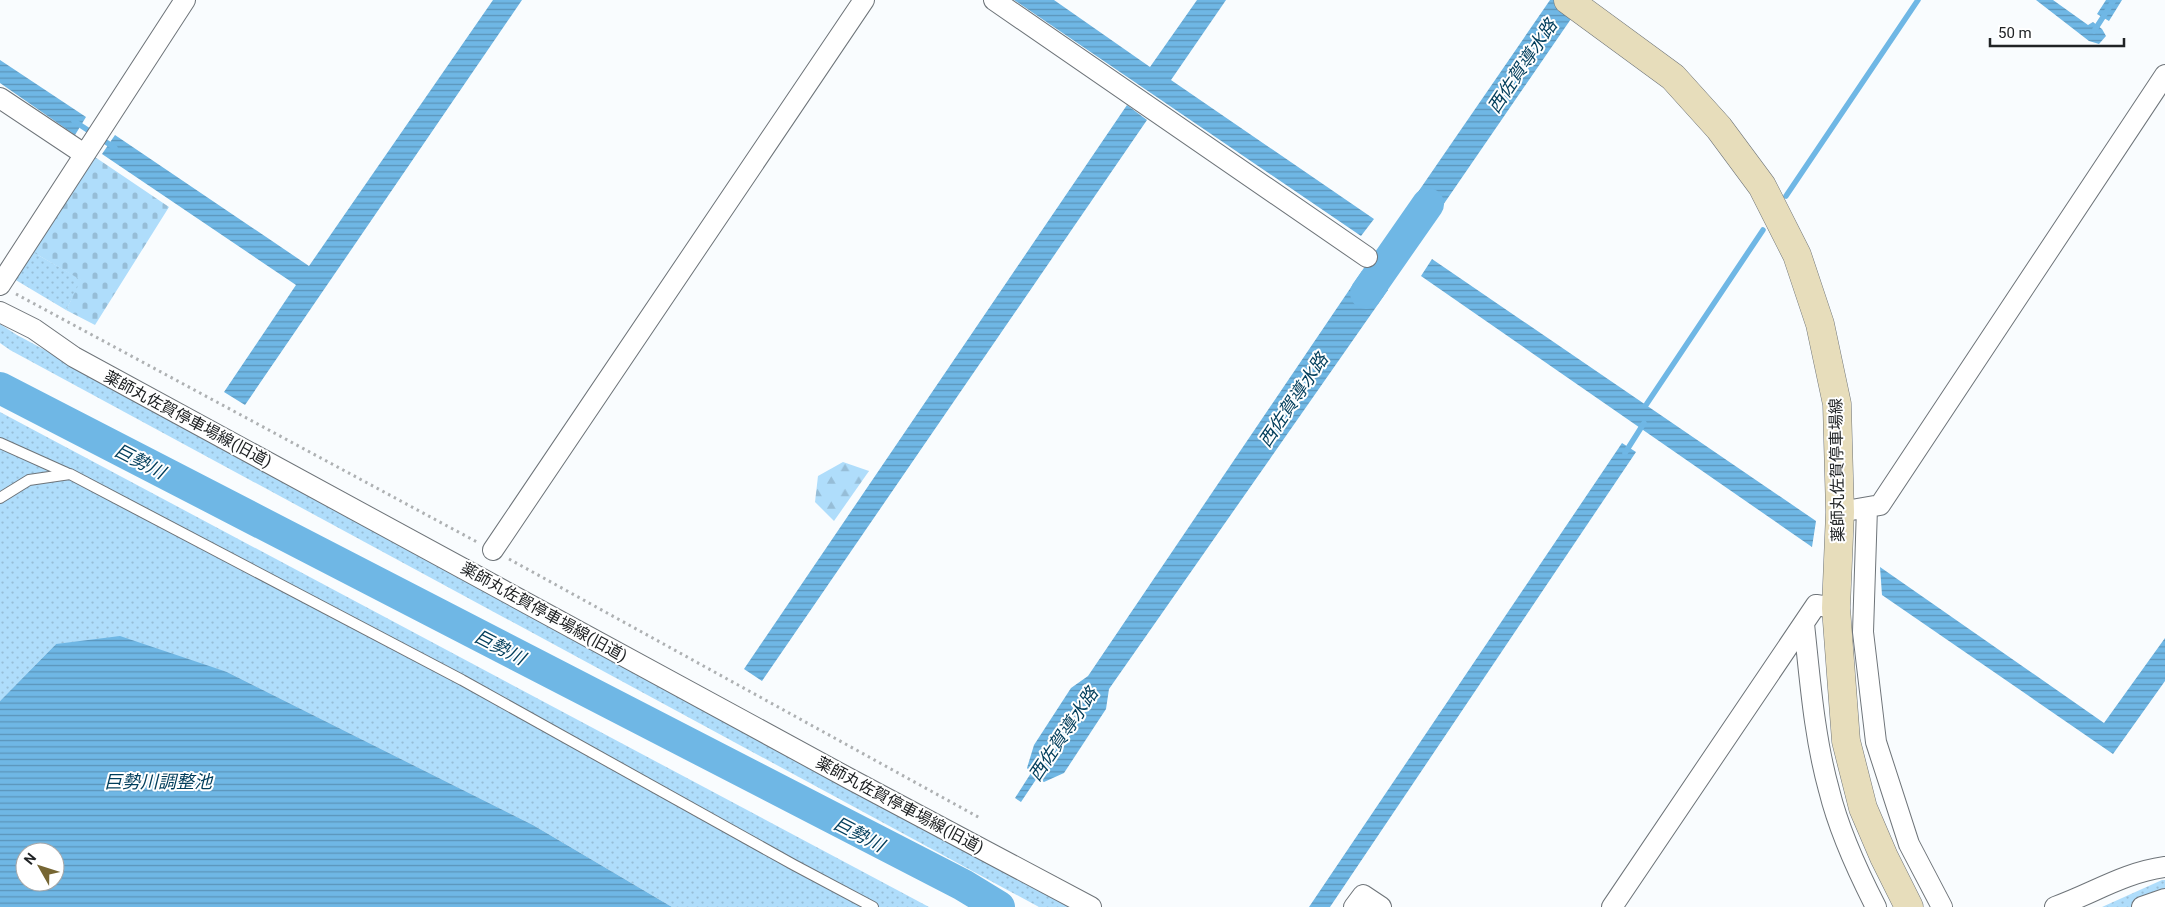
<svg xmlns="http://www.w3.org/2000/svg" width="2165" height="907" viewBox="0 0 2165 907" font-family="Roboto,'Noto Sans JP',sans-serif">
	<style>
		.grass { fill: url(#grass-dots) }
		.forest { fill: url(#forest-firs) }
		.cemetery { fill: url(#cemetery-stones) }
		.water { fill: url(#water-rules); fill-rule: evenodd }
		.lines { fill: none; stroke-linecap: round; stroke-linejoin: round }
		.stream { stroke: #6fb7e5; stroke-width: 5.5 }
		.river { stroke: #6fb7e5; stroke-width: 32 }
		.service-casing { stroke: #6e7479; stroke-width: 12 }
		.minor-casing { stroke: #6e7479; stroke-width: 22 }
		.secondary-casing { stroke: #6e7479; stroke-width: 29 }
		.path { stroke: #aeb1b3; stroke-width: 3; stroke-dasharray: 2.5 4; stroke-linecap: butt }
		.service { stroke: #fff; stroke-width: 10 }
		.minor { stroke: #fff; stroke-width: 20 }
		.secondary { stroke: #e7ddbb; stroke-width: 28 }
		.labels { text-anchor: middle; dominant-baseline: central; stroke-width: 4; stroke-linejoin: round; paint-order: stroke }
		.street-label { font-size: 16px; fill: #202325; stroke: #fff }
		.water-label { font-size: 18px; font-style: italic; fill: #003d5b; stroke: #fff }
	</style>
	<defs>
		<pattern id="grass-dots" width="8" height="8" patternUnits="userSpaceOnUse" patternTransform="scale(1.25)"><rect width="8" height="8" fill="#afddfb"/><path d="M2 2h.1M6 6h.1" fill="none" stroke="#96bdd7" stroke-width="1.8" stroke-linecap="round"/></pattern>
		<pattern id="forest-firs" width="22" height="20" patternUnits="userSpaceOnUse" patternTransform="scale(1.25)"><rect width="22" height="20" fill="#afddfb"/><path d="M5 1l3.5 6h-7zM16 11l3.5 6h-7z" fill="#96bdd7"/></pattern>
		<pattern id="cemetery-stones" width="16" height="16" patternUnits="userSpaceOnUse" patternTransform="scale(1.25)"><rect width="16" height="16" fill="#afddfb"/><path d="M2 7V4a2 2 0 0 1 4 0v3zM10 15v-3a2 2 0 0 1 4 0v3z" fill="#96bdd7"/></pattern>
		<pattern id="water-rules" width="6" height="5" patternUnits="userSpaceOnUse" patternTransform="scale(1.25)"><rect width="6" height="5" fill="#6fb7e5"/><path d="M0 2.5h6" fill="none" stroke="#5b94b9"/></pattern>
	</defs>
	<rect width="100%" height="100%" fill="#f9fcfe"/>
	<path class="grass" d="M31 251 82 280 66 310 14 279Z
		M0 324 17 335 1081 907H1039L10 350 0 343Z
		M0 412 929 907H672L533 825 227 672 56 644 0 701Z
		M2162 880H2165V907H2102Z"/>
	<path class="forest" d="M843 462 869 471 834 521 815 502 818 476Z"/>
	<path class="cemetery" d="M92 155 169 207 95 325 66 310 81 280 31 251Z"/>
	<path class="water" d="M493 0H522L245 405 224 392 296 285 102 154 115 135 309 266Z
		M1014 0H1054L1150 67 1197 0H1226L1171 80 1374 219 1361 236Z
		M1550 0H1584L1430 224 1422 219 1407 242 1399 236 1414 213 1407 208Z
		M2036 0H2053L2088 25 2093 22 2102 29 2106 36 2099 44 2089 41Z
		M2106 0H2122L2109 21 2097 14Z
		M0 60 86 117 75 135 0 83Z
		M1127 105 1147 120 762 681 744 669Z
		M1388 253 1396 259 1381 284 1388 290 1109 689 1106 709 1064 773 1044 782 1037 778 1021 802 1015 798 1031 773 1027 768 1034 745 1071 688 1088 676 1362 271 1372 277Z
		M1432 259 1816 521 1812 547 1421 276Z
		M1622 443 1636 452 1330 907H1309Z
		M1880 567 2104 723 2165 638V681L2113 754 1882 595Z
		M120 636 227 672 533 825 672 907H0V701L56 644ZM25 852H55V882H25Z"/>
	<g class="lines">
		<path class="stream" d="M2094 31 2114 0
			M74 121 115 148
			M1786 196 1918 0
			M1646 405 1763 230
			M1625 453 1644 423"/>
		<path class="river" d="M1366 293 1428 204
			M0 388 963 885 999 907"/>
		<defs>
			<path id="service" d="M0 443 69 474
				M0 498 29 480 70 474 462 680 794 865 873 907"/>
			<path id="minor" d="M994 0 1367 257
				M0 98 84 154
				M0 285 185 0
				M0 312 34 329 74 357 850 779 1091 907
				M1867 508 1863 632 1876 742 1909 844 1942 907
				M1840 512 1880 505 2165 75
				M493 550 864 0
				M1804 624C1810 679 1814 736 1829 790 1839 831 1857 870 1876 907
				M1354 907 1363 895 1381 907
				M1612 907 1816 605 1836 608
				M2055 907C2094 893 2123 873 2165 867
				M2142 907 2165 899"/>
			<path id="secondary" d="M1568 0 1673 77 1719 128 1762 186 1797 255 1820 324 1837 404 1840 512 1836 608 1846 741 1863 808 1884 857 1909 907"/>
		</defs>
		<use href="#service" class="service-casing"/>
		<use href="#minor" class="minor-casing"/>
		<use href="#secondary" class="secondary-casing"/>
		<path class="path" d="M16 294 477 542
			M509 559 980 818"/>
		<use href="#service" class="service"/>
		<use href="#minor" class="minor"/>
		<use href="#secondary" class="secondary"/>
	</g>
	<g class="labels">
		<g class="street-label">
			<text transform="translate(188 419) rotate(28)">薬師丸佐賀停車場線(旧道)</text>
			<text transform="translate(1837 470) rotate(-91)">薬師丸佐賀停車場線</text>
			<text transform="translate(544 612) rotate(29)">薬師丸佐賀停車場線(旧道)</text>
			<text transform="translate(900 805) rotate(28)">薬師丸佐賀停車場線(旧道)</text>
		</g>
		<g class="water-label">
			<text transform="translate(1522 66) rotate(-56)">西佐賀導水路</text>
			<text transform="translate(1293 400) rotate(-56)">西佐賀導水路</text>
			<text transform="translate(140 461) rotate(27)">巨勢川</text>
			<text transform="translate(500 647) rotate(27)">巨勢川</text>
			<text transform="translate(1063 734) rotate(-56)">西佐賀導水路</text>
			<text x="158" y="781">巨勢川調整池</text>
			<text transform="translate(859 834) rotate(27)">巨勢川</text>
		</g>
	</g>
	<g transform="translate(40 867) rotate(309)"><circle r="24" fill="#ffffff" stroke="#a6a7a8"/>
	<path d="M0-4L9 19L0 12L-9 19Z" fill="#766633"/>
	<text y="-8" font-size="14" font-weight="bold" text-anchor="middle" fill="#202325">N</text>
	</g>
	<path d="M1990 38v8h134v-8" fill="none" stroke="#202325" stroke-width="2.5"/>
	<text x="1998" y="38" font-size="15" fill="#202325" stroke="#ffffff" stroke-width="4" paint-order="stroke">50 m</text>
</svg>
